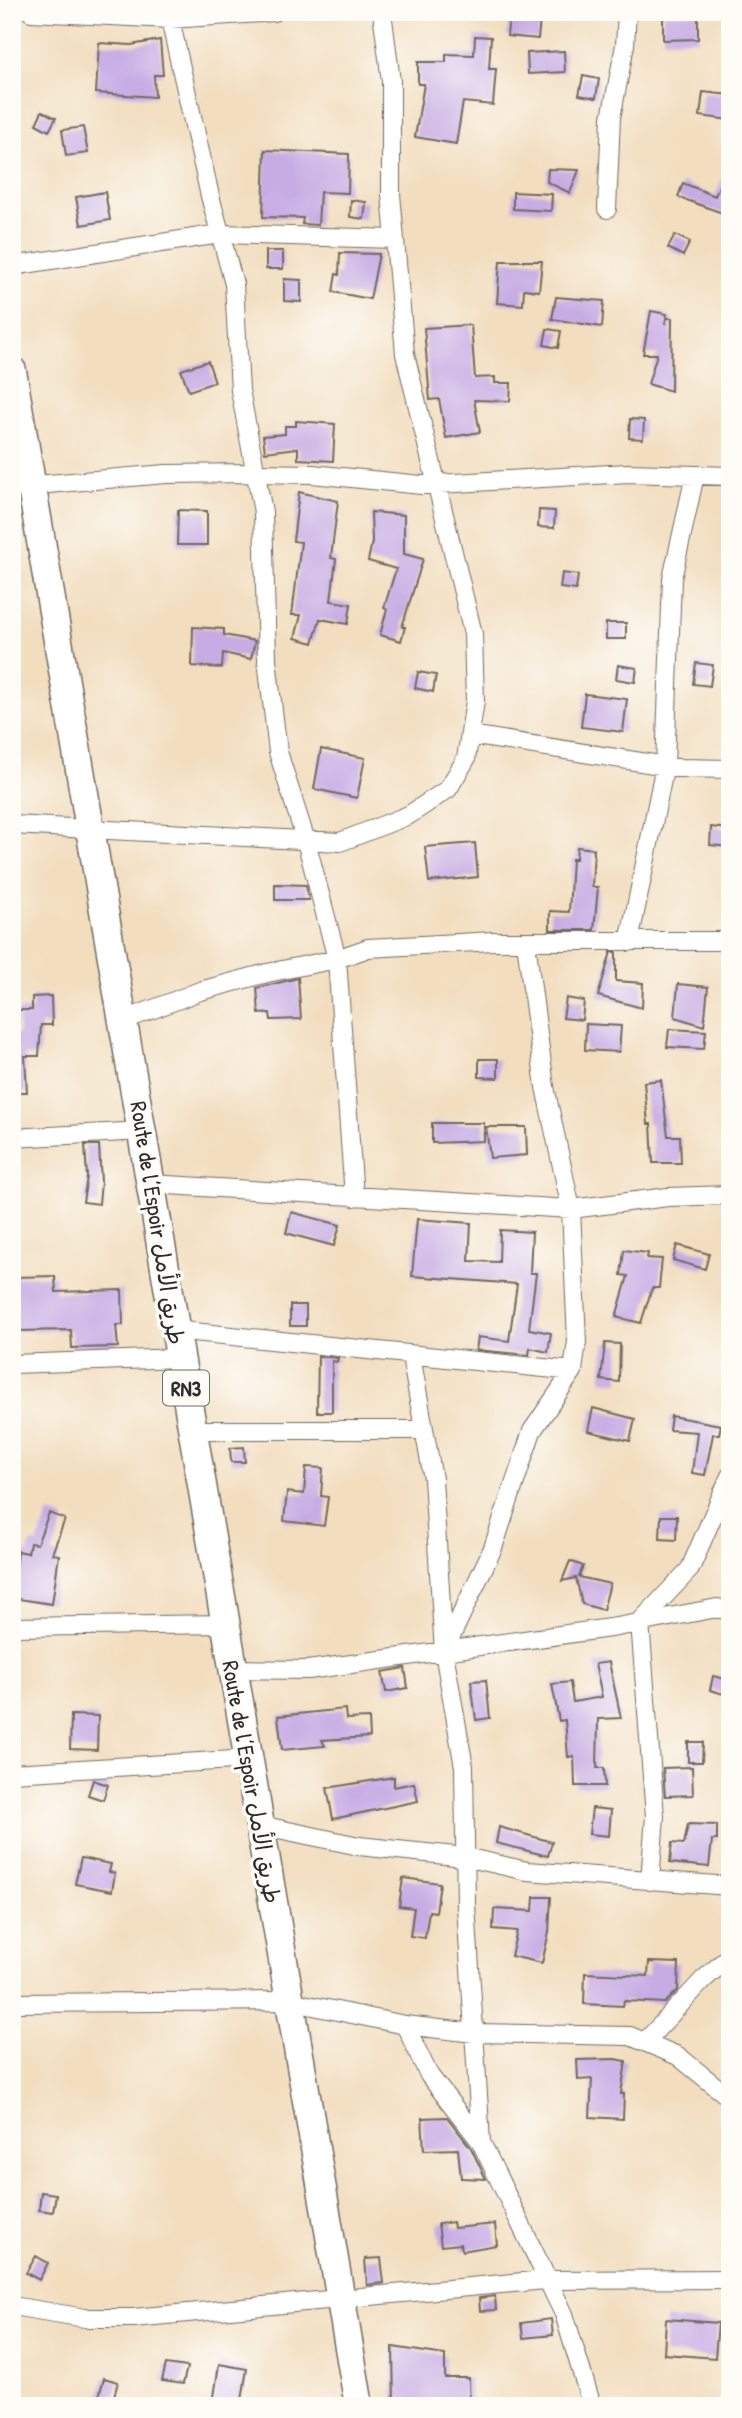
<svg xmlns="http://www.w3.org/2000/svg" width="742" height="2418" viewBox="0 0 742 2418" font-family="'Patrick Hand','Playpen Sans Arabic',sans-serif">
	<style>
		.building { fill: #c7ace4 }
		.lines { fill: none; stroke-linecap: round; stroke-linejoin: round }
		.minor-casing { stroke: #71695e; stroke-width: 20 }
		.trunk-casing { stroke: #71695e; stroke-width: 31 }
		.minor { stroke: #fff; stroke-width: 18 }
		.trunk { stroke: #fff; stroke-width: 28 }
		.labels { text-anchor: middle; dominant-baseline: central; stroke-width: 7; stroke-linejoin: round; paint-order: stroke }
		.shield { fill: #fdfcf7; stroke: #6a6a68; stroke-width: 2 }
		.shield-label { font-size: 21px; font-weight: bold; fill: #2b2b2b }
		.street-label { font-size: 23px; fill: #2b2b2b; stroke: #fdfcf7 }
	</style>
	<rect width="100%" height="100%" fill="#fdfcf7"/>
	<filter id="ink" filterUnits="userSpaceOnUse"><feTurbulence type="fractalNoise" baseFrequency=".0143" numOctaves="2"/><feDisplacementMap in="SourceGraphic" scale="14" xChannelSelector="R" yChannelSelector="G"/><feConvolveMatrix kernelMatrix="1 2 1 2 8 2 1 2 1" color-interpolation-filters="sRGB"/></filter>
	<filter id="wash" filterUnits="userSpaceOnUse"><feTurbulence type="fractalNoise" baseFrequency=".00686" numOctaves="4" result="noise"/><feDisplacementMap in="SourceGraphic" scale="28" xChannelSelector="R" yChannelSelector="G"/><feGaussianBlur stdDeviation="1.57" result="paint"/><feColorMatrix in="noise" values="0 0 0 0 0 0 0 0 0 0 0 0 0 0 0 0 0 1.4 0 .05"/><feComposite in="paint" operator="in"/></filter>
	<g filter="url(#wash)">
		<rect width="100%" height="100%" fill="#f2ddbe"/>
		<g id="blocks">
			<path class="building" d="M698 13V39L663 40V14Z
				M509 15 540 19 538 39 507 36Z
				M475 36 491 37 489 69H496L493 105 463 102 456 144 415 137 424 84H418V62H446V54L474 55Z
				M160 40 163 75H154L155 97 96 93 99 43 131 45Z
				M564 51 565 72 528 74 527 53Z
				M583 76 599 79 596 98 579 95Z
				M703 92 730 95V120L700 116Z
				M42 111 56 118 49 131 36 124Z
				M83 127 88 153 66 156 62 130Z
				M265 150 349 154 348 193 320 192 318 225 302 224 303 218 263 217Z
				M729 162 730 201 725 214 678 197 683 183 715 196Z
				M548 169 579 170 570 193 547 182Z
				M105 192 110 220 81 225 76 197Z
				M513 192 552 194 551 211 513 209Z
				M351 200 366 202 364 219 350 217Z
				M675 235 690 242 683 256 668 248Z
				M266 251H283V269H266Z
				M340 253 379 254 370 299 333 292 336 274 339 275Z
				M500 261H542L539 291 524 289 523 305 497 303Z
				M284 279 301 280V302L284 301Z
				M556 297 604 301 602 327 552 319Z
				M651 311 667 314 665 324 667 318H672L671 391 648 384 657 354H643Z
				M471 325 475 378 495 377V383H511L510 401 474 400 480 432 446 438 439 399 430 400 424 328Z
				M547 329 561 331 558 348 544 345Z
				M208 361 215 382 189 391 181 370Z
				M630 419 644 420 643 439 629 438Z
				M296 421 335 424 333 461 298 459V448L265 452 263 436 285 434V426H296Z
				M299 492 338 501 331 558 336 559 331 601 351 604 348 624 320 619 313 643 295 638 301 615H292L301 542 293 541Z
				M178 510 207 511V545H177Z
				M539 510 555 511 554 528 538 527Z
				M371 512 404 515V554L423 559 402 627H405L401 641 380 635 387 609 384 608 396 569 368 561 372 542Z
				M562 573 578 575 576 590 560 588Z
				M606 623H626V639H606Z
				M193 627 224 629V635L255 641 251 659 223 653 222 668 192 666Z
				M696 663 713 665 710 686 693 684Z
				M618 665 637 668 635 682 616 679Z
				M418 672 436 675 433 692 415 688Z
				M585 694 627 699 623 732 581 727Z
				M321 749 365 758 357 798 314 789Z
				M711 827 730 829V847L710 845Z
				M475 843 478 877 429 882 425 847Z
				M577 847 594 849 592 887H598L594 930H550V911L569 912 572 859H576Z
				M275 884 306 885 309 900H275Z
				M611 952H616V981L643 983 642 1008 598 996Z
				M298 978 301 1019 271 1020 270 1013 259 1014 257 988Z
				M678 984 708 987 704 1026 675 1017Z
				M51 996 52 1025H41L39 1056H25L27 1092H12V1034H19L18 1010H32V997Z
				M566 998 584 1001 582 1020 563 1018Z
				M586 1024 621 1026 619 1052 585 1050Z
				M669 1029 706 1031 704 1049 667 1047Z
				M479 1059H498V1078L479 1077Z
				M661 1080 668 1136H680L681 1163H653L651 1124H648L644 1082Z
				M432 1123H484V1141L432 1143Z
				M486 1127H526L527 1155 490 1158Z
				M85 1145H99L101 1182 99 1204 83 1202 87 1177Z
				M291 1212 340 1225 334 1246 286 1233Z
				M417 1219 471 1223 469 1261 499 1262 500 1230 532 1232 530 1273H536L529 1329 551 1333 548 1352 530 1348 529 1355 476 1350 478 1337 509 1341 517 1284 412 1276Z
				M677 1245 709 1254 705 1269 673 1260Z
				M624 1250 648 1253 647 1258 662 1259 659 1288H652L641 1323 616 1317 628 1276 621 1275Z
				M55 1276 56 1292 122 1290 123 1325H116L118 1347 72 1348 71 1330 16 1331 15 1277Z
				M290 1305H306V1326H290Z
				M605 1343 620 1344 619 1382 601 1380Z
				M318 1356 338 1358 337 1362 332 1361V1412H317Z
				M593 1408 635 1419 630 1441 588 1431Z
				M671 1416 721 1425 719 1434H713L705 1475 692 1473 697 1432 669 1430Z
				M244 1447 245 1462H231L230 1448Z
				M306 1467 323 1468 321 1496 328 1497 324 1526 284 1521 287 1492 304 1494Z
				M49 1513 65 1519 52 1554 59 1555 52 1604 12 1598 17 1551 28 1553 30 1543 37 1544Z
				M661 1516H677L676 1540 660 1539Z
				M570 1561 583 1566 579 1577 610 1584 603 1610 582 1604 576 1578 562 1581Z
				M609 1662 621 1718 598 1719 597 1768H604L605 1786H575L574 1756 568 1757 565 1720 559 1721 552 1684 570 1682 573 1702 602 1697 595 1664Z
				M405 1668 408 1688 386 1692 382 1672Z
				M713 1676 730 1680 727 1695 710 1690Z
				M486 1680 490 1718 476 1720 471 1681Z
				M345 1709 346 1719 369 1718 370 1737 322 1740 325 1746 282 1750 278 1716Z
				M71 1715 98 1716 97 1750 70 1749Z
				M688 1742H703L702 1762H688Z
				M692 1767 693 1795 665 1796 663 1768Z
				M394 1777V1787L414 1783 418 1801 333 1819 327 1788Z
				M93 1780 108 1785 103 1800 88 1795Z
				M592 1808 611 1810 609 1836 589 1834Z
				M688 1824 717 1825V1840H712L709 1867 670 1863 672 1843 684 1844Z
				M499 1827 552 1842 548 1856 496 1843Z
				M81 1858 111 1864 109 1872 115 1873 112 1891 75 1884Z
				M403 1878 440 1883 436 1912 429 1911 425 1938 410 1936 414 1908 399 1906Z
				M534 1897H551L549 1932 542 1963 511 1956 517 1931 493 1929 494 1909 533 1911Z
				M649 1962 679 1963 678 1990 665 2003 624 2001 623 2006 584 2004 585 1973 648 1976Z
				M615 2059 626 2061 621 2094H624L623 2119 590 2117 592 2079 578 2080 577 2060Z
				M447 2117 471 2148 486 2179 461 2178 458 2149 424 2150 422 2118Z
				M41 2192 56 2194 53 2212 39 2210Z
				M453 2222 454 2228 495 2224 497 2245 463 2251 460 2244 441 2246 438 2224Z
				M36 2256 48 2263 39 2280 26 2273Z
				M381 2258 384 2283 367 2285 365 2259Z
				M495 2296 496 2310 480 2311 479 2298Z
				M551 2319 553 2335 523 2338 521 2323Z
				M666 2319 718 2323 715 2358 664 2354Z
				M393 2347 445 2355V2378H469L470 2406H394Z
				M166 2364 187 2367 183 2384 162 2381Z
				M219 2364 247 2369 241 2406 213 2403Z
				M104 2378 118 2382 113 2400 99 2396Z"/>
		</g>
	</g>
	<g filter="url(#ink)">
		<use href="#blocks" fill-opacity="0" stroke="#71695e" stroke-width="2"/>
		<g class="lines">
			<defs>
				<path id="minor" d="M31 12 170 19 274 12
					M170 19 210 196 234 284 240 390 263 512 267 660 278 752 306 841 337 959 354 1197
					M607 209 611 118 625 45 627 12
					M12 266 220 234 395 239
					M12 487 166 474 254 473 312 474 421 485 628 473 730 476
					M470 735 679 768 730 769
					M12 825 340 842 409 815 448 789 466 759 475 701 473 634 405 354 391 194V81L382 12
					M629 942 665 765 672 579 695 475
					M125 1020 200 991 267 973 337 959 368 948 494 941H730
					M12 1138 143 1131
					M151 1184 571 1209 668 1197 730 1195
					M174 1330 573 1371
					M411 1356 433 1479 444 1652 464 1767 466 1905 481 2142
					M12 1364 181 1358
					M192 1430H424
					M12 1627 226 1624
					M445 1649 493 1548 532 1431 573 1371 577 1341 571 1209 545 1087 526 942
					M233 1669 308 1670 617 1627 717 1608 730 1611
					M12 1773 251 1759
					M260 1825 359 1846 465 1857 527 1871 730 1886
					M650 1881 655 1816 640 1622 690 1569 730 1476
					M12 2003 289 2001 405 2025 474 2033 630 2036 678 2056 730 2098
					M405 2025 429 2075 481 2142 564 2314 592 2406
					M645 2042 703 1980 730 1956
					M12 2306 85 2318H133L545 2280 730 2279"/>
				<path id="trunk" d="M12 371 359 2406"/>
			</defs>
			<use href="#minor" class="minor-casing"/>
			<use href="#trunk" class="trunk-casing"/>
			<use href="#minor" class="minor"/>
			<use href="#trunk" class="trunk"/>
		</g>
	</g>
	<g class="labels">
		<rect class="shield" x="163" y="1370.5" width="46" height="35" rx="5"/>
		<g class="shield-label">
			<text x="186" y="1388">RN3</text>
		</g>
		<g class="street-label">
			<text transform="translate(158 1223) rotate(81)">Route de l’Espoir طريق الأمل</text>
			<text transform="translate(252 1782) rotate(80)">Route de l’Espoir طريق الأمل</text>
		</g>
	</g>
	<rect width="742" height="2418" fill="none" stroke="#fdfcf7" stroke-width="42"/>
</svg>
